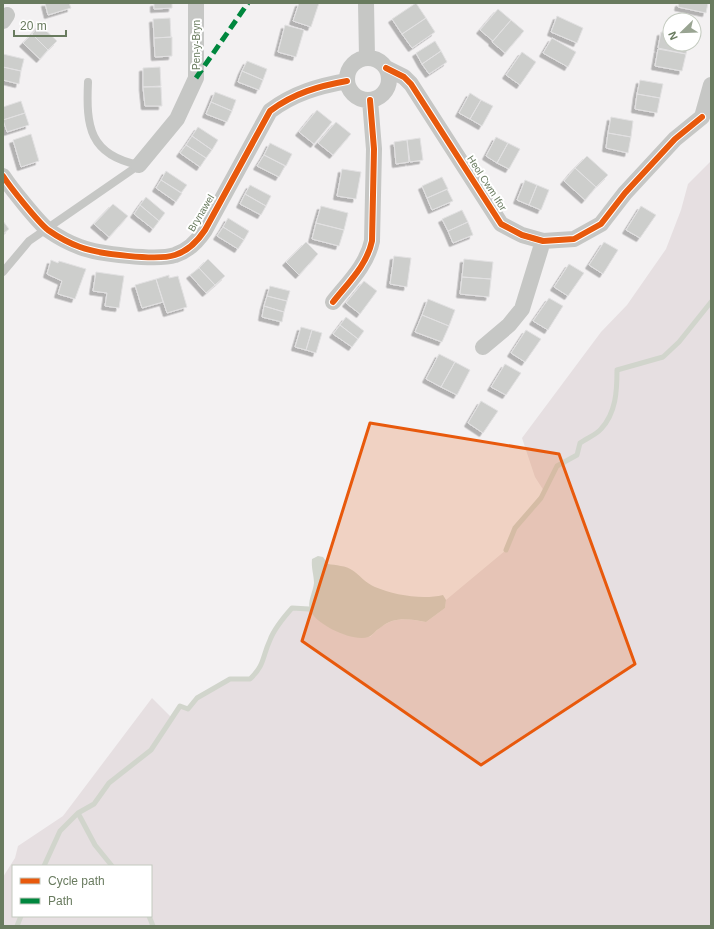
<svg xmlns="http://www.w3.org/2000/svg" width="714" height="929" viewBox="0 0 714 929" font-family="Arial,sans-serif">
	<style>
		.green { fill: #e6dfe1; fill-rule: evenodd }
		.water { fill: #d1d5cc }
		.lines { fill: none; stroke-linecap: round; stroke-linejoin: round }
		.stream { stroke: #d1d5cc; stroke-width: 5 }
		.building { fill: #cdcecc; stroke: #e2e1e2; filter: url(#shadow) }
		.service { stroke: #c6c7c5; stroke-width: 8 }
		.minor { stroke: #c6c7c5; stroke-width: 16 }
		.quiet { stroke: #00873e; stroke-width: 5; stroke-dasharray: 10 5; stroke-linecap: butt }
		.cycleway-casing { stroke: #fff; stroke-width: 8 }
		.cycleway { stroke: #e8590c; stroke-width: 6 }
		.marked { fill: #e8590c; fill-opacity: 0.2; stroke: #e8590c; stroke-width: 3; stroke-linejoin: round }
		.labels { text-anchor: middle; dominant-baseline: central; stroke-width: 4; stroke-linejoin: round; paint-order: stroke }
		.street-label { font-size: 10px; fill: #697b5f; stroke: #fff }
	</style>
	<defs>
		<filter id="shadow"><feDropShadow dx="-3.5" dy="3.5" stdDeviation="0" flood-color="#0004"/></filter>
	</defs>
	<rect width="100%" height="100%" fill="#f3f1f2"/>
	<path class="green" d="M711 161V926H3V877L15 858 18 846 63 816 152 698 172 718 180 706 188 709 197 698 230 679H251L260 671 270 639 292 608 309 609 314 616 370 637C389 617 400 617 426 622L445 608 446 600 506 550 515 528 544 491 535 477 522 438 601 332 627 305 666 249 681 210 688 184ZM13 866H151V916H13Z"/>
	<path class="water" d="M318 556 323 557 328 564C335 565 347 566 352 570 360 575 365 583 375 587 394 595 422 600 443 595L446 600 445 608 426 622C409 619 394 616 380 628 376 630 372 636 368 637 353 642 316 625 310 610 307 602 313 592 314 583 314 575 311 568 312 559Z"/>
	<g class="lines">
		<path class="stream" d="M506 550 515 528 541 498 557 466 577 455 580 443C587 438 596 435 601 429 616 413 617 391 617 370L663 357 679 342 711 302
			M78 813 95 845 112 866
			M44 866 60 831 78 813 94 804 109 783 151 750 180 706 188 709 197 698 230 679H250C265 665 262 657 270 640 274 629 284 617 292 608L309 609
			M149 916 153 926
			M17 926 21 916"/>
	</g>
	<path class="building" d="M45 3H69L71 8 48 15Z
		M154 3H172V8L154 9Z
		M299 3H319L311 27 293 21Z
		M416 3 426 18 402 34 392 19Z
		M679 3H708L706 13 678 7Z
		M498 9 511 20 493 41 480 30Z
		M557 16 583 28 577 43 551 32Z
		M170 18 171 37 154 38 153 19Z
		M426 18 435 32 412 48 402 34Z
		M511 20 524 31 505 53 492 42Z
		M40 25 57 41 48 50 32 34Z
		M285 25 304 30 296 57 278 52Z
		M661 32 670 33V44H688L686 54 658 48Z
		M32 34 48 50 40 59 23 43Z
		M172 37V56L155 57 154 38Z
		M552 38 576 52 568 67 543 53Z
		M435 41 441 51 422 64 416 53Z
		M658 49 686 54 682 71 655 66Z
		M441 51 447 62 429 74 422 64Z
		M522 52 536 62 520 85 506 75Z
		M3 54 24 59 21 71 3 67Z
		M247 61 267 69 263 80 242 71Z
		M3 67 21 71 19 84 3 80Z
		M160 67 161 86 143 87V68Z
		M242 71 263 80 259 90 238 82Z
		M640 80 663 84 660 98 637 94Z
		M143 87H161L162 106H145Z
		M215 92 236 100 232 111 211 102Z
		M470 93 481 100 470 119 459 113Z
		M637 94 660 98 657 113 635 109Z
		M481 100 493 106 482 126 470 119Z
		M21 101 25 113 3 120V107Z
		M211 102 232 111 227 122 206 114Z
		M317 110 332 122 314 144 299 132Z
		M25 113 29 125 7 132 3 120Z
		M611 117 633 121 631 137 608 133Z
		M336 122 351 134 333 155 318 143Z
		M198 127 218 140 212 150 192 136Z
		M608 133 631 137 628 153 606 148Z
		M31 134 39 161 21 167 13 140Z
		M192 136 212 150 206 158 186 145Z
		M496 137 508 143 497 163 486 156Z
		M420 138 423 160 410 162 407 140Z
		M407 140 409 162 396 164 394 142Z
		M270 143 292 154 286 166 264 155Z
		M508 143 520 149 509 169 497 163Z
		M186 145 206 158 200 167 180 153Z
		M264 155 285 166 279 177 257 166Z
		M587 156 608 175 596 187 575 168Z
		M575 168 596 187 585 200 564 181Z
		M342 169 361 172 356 199 337 196Z
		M166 171 187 185 181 193 161 180Z
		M442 177 448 189 427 198 422 186Z
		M161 180 182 193 176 202 156 188Z
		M525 180 537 185 529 205 517 200Z
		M250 185 271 196 266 206 245 194Z
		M537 185 549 190 541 210 529 205Z
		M447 189 453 201 432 210 427 198Z
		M245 194 266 206 261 215 240 204Z
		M146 197 165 213 159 221 140 205Z
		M113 204 128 216 109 237 94 224Z
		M140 205 159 221 153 229 134 214Z
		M321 206 348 213 344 230 316 223Z
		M641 206 656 215 640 238 626 230Z
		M462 210 468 222 448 231 442 219Z
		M228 218 249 231 244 240 223 227Z
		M3 221 9 229 3 234Z
		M468 222 473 235 453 243 448 231Z
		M316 223 344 230 339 246 312 239Z
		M223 227 244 240 238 249 217 236Z
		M306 242 318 254 299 275 286 262Z
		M604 242 618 250 603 274 589 265Z
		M394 256 411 258 407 287 390 284Z
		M208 259 225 276 215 285 199 268Z
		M464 259 493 262 491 279 462 277Z
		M51 260 58 263 59 261 86 269 75 299 58 294 62 281 47 274Z
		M569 264 584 273 568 296 554 287Z
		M199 268 215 285 206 293 190 275Z
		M96 272 124 276 119 308 105 306 107 293 93 291Z
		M169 275V278L178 276 187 307 167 313 156 279Z
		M462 277 491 279 489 297 460 294Z
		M156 279 163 302 142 308 135 285Z
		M364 281 377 291 360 314 346 303Z
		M270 286 290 291 287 301 267 296Z
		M267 296 287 301 284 312 264 306Z
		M549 298 563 306 548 330 533 321Z
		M428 299 455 310 449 326 422 315Z
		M264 306 284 312 282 322 262 317Z
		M422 315 449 326 442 342 415 332Z
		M346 317 364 331 358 339 340 325Z
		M340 325 358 339 352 347 333 334Z
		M301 327 312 330 306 350 295 347Z
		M312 330 322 333 316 353 306 350Z
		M526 330 541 339 525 362 511 353Z
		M439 354 455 362 441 387 426 379Z
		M455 362 470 370 457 395 441 387Z
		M505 364 521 373 506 395 491 387Z
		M481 401 498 411 483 433 468 423Z"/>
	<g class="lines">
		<path class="service" d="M88 82C86 126 89 155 139 165
			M3 272 29 241 139 165"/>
		<path class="minor" d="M366 3 367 57
			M3 21 7 15
			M347 79a21 21 0 1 1 42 0a21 21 0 1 1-42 0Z
			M386 68 404 77 411 84 501 224 522 235 543 241 574 239 601 224 625 193 675 139 702 117
			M702 117 711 85
			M139 165 177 119 196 78V3
			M3 176C10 187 38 222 48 230 58 237 69 243 80 247 98 254 157 261 175 255 188 251 197 242 205 230L270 111C294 93 319 86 347 81
			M333 302C348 283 367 265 372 241L374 149 370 100
			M483 347 509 325 522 309 543 241"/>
		<path class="quiet" d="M196 78 248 3"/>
		<defs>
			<path id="cycleway" d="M386 68 404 77 411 84 501 224 522 235 543 241 574 239 601 224 625 193 675 139 702 117
				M3 176C10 187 38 222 48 230 58 237 69 243 80 247 98 254 157 261 175 255 188 251 197 242 205 230L270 111C294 93 319 86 347 81
				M333 302C348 283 367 265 372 241L374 149 370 100"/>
		</defs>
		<use href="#cycleway" class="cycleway-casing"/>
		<use href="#cycleway" class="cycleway"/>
	</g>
	<path class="marked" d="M370 423 559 454 635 664 481 765 302 641Z"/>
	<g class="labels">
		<g class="street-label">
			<text transform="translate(196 45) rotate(-90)">Pen-y-Bryn</text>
			<text transform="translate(487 183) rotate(57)">Heol Cwm Ifor</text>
			<text transform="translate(201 213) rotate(-59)">Brynawel</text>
		</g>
	</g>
	<rect width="714" height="929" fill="none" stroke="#697b5f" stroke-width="8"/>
	<rect x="12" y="865" width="140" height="52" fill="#ffffff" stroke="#c3cabf"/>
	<rect x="20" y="878" width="20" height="6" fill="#e8590c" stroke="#c3cabf"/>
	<text x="48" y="885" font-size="12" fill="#697b5f">Cycle path</text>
	<rect x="20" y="898" width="20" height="6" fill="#00873e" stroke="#c3cabf"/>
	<text x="48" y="905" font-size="12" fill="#697b5f">Path</text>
	<g transform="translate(682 32) rotate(247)"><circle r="19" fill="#ffffff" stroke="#c3cabf"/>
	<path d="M0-3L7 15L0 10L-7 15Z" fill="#99a492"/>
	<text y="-6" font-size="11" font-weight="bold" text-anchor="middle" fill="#697b5f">N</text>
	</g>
	<path d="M14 30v6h52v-6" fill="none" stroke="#697b5f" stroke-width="2"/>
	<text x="20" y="30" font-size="12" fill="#697b5f" stroke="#ffffff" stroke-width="3" paint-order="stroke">20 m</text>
</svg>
